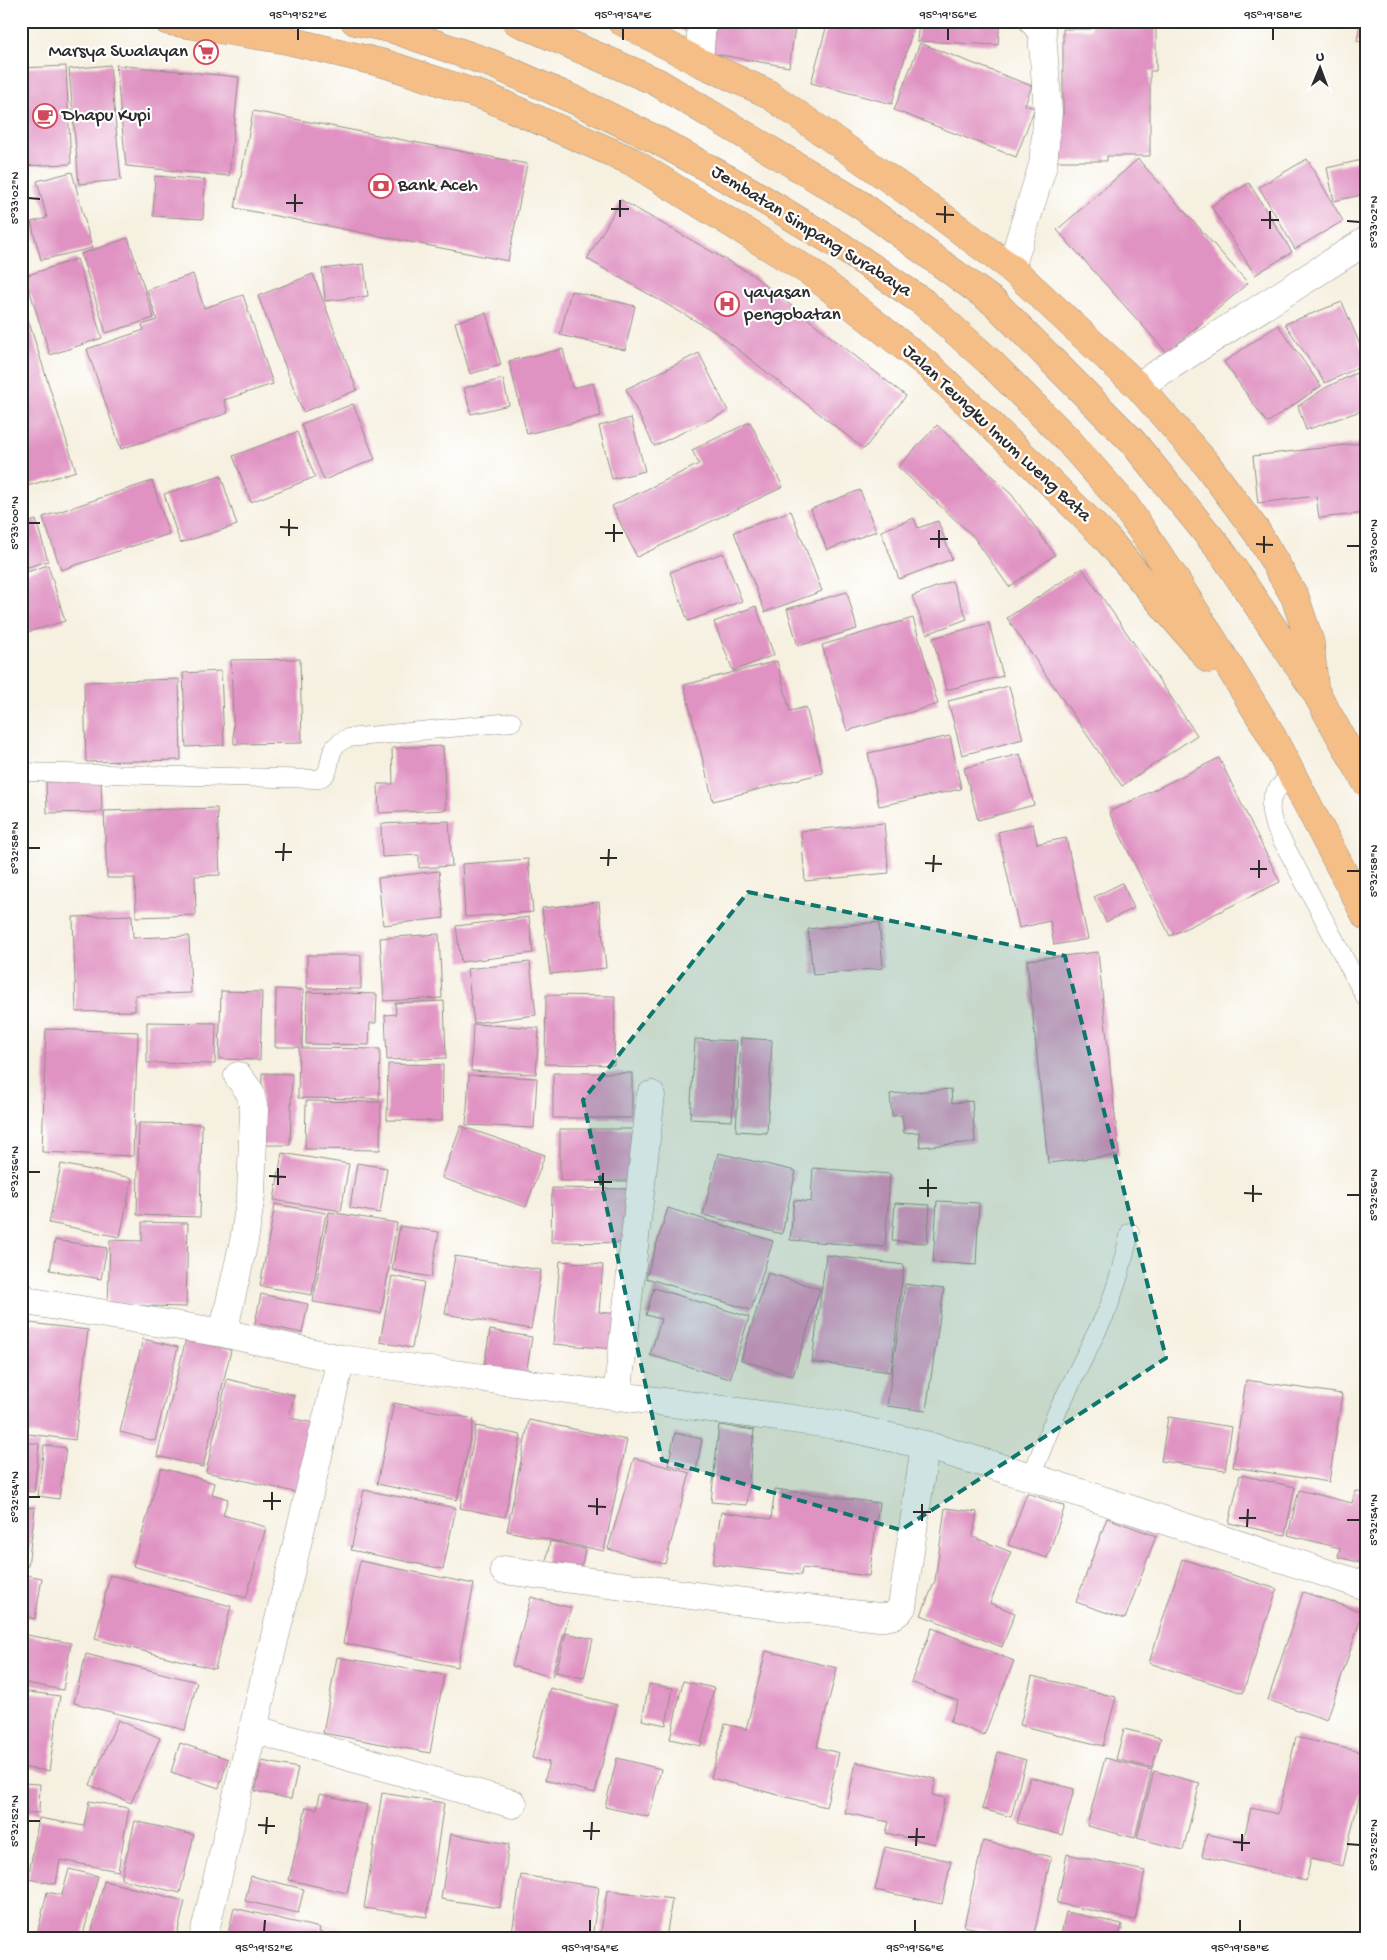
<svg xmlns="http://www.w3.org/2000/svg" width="1387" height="1960" viewBox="0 0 1387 1960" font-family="'Gochi Hand',sans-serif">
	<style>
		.built { fill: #f3cfe0 }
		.building { fill: #e093c2 }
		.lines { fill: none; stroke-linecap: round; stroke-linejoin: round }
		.lane-casing { stroke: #908e86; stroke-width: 19 }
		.street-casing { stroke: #908e86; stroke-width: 29 }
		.highway-casing { stroke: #908e86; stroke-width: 29 }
		.lane { stroke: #fff; stroke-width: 18 }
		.street { stroke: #fff; stroke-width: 28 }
		.highway { stroke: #f6be87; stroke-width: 28 }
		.marked { fill: #0f766e; fill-opacity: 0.2; stroke: #0f766e; stroke-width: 4; stroke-dasharray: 10 6; stroke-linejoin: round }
		.ticks { fill: none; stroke: #2b2b2b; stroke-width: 2 }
		.labels { text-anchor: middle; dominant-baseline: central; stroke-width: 4.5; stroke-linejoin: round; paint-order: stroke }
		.poi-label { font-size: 19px; fill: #2b2b2b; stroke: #fff; text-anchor: start }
		.street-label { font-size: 19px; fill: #2b2b2b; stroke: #fff }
		.neatline { fill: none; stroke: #2b2b2b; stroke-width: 2 }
		.ticks-label { font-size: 12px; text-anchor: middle; fill: #2b2b2b }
	</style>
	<rect width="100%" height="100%" fill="#fff"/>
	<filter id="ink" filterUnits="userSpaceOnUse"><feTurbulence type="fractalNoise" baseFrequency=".02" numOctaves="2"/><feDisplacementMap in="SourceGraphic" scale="10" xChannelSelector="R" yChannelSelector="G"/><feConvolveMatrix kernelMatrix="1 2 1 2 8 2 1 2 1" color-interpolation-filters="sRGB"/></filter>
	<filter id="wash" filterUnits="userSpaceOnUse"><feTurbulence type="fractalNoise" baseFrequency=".0096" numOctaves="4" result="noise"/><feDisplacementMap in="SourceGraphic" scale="20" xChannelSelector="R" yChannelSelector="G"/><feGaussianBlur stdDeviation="1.12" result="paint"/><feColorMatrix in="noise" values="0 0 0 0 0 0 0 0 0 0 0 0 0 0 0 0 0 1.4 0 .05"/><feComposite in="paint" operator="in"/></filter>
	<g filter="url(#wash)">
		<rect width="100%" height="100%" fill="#f6f0e0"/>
		<path class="built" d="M237 1903 387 1939H226Z"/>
		<g id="blocks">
			<path class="building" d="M665 21H696L695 36Z
				M715 21H796L789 67 709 53Z
				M828 21H915L892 104 811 83Z
				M919 21H1000L998 45 917 41Z
				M1091 21H1156V71H1150V156H1107V161H1055V114L1063 115V29H1091Z
				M1360 21H1366V43L1357 41Z
				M920 43 1032 86 1025 105 1035 108 1016 157 894 110Z
				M110 65 121 180 79 184 69 69Z
				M116 65 239 77 229 176 126 166Z
				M66 66 71 164 21 166V68Z
				M253 111 527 164 508 261 235 208Z
				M1138 159 1248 283 1167 353 1057 230Z
				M1307 159 1343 221 1295 249 1259 187Z
				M1366 159V194L1334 201 1327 168Z
				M72 172 92 248 41 260 31 222 47 218 37 181Z
				M155 176 205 180 203 219 153 216Z
				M1249 183 1292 252 1255 275 1211 206Z
				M621 200 751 274 906 396 864 449 717 333 587 259Z
				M128 238 154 318 106 333 81 254Z
				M77 259 102 338 50 355 25 276Z
				M364 264 368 296 325 301 322 269Z
				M193 274 204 308 243 295 273 384 224 400 228 413 121 449 87 349 144 330 142 325 157 320 147 290Z
				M313 274 357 390 303 412 258 296Z
				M571 291 635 306 625 350 560 335Z
				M21 297 76 471 21 488Z
				M1342 302 1366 359V364L1325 383 1285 324Z
				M486 313 501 365 470 374 455 322Z
				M1278 325 1321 386 1267 423 1224 362Z
				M563 349 572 388 593 383 601 416 527 434 509 361Z
				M699 353 728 411 654 446 626 389Z
				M1356 373 1366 409 1306 430 1298 406 1325 388Z
				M503 379 509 405 471 414 464 388Z
				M353 404 375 459 324 480 301 424Z
				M631 418 645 471 612 479 599 426Z
				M750 422 783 487 637 557 612 506 699 464 692 450Z
				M937 425 1012 495 1055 555 1009 587 973 536 898 467Z
				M297 432 315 477 251 502 233 456Z
				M1363 443 1366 470V513L1319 518 1316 496 1258 503 1253 456Z
				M221 476 237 525 180 543 164 494Z
				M152 481 169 534 61 570 43 517Z
				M860 490 876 531 827 550 811 509Z
				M791 511 822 591 765 612 734 532Z
				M914 518 918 528 938 521 952 559 899 579 881 531Z
				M36 520 48 561 21 569V525Z
				M723 553 742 601 688 621 670 572Z
				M48 565 65 621 21 634V574Z
				M1082 568 1197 735 1122 786 1007 618Z
				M952 581 967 619 927 634 912 596Z
				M847 592 857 629 798 646 787 609Z
				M756 606 774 655 733 671 714 622Z
				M913 618 938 704 847 731 822 645Z
				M989 623 1003 676 946 690 933 638Z
				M300 659 302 743 234 744 231 660Z
				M777 661 790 711 806 707 823 773 713 801 684 685Z
				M221 671 224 745 186 747 183 673Z
				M179 679 181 760 86 762 84 682Z
				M1009 686 1023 739 962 755 948 701Z
				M950 736 961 789 879 806 868 753Z
				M443 746 446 810 379 813 378 784H393L392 748Z
				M1020 754 1034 805 978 820 964 768Z
				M1219 758 1280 882 1170 936 1109 812Z
				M101 780 102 812 47 813 46 782Z
				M217 808 220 875 195 876 196 915 136 917 135 878H107L104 811Z
				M449 821 452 866 419 868V855L382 857 381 824Z
				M884 823 889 873 805 881 801 831Z
				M1033 824 1037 844 1066 838 1088 939 1054 945 1050 921 1019 928 998 832Z
				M528 859 533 912 465 917 462 864Z
				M439 871 444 918 383 925 378 878Z
				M1122 883 1134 908 1106 922 1094 897Z
				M599 902 606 968 550 974 542 908Z
				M132 915 133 938 189 936 191 993 135 995V1011L76 1012 73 917Z
				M529 917 533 953 461 962 456 926Z
				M879 922 883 968 813 975 808 929Z
				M439 934 442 998 384 1001 380 938Z
				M1098 952 1119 1155 1048 1163 1027 960Z
				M307 955H361V989L307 988Z
				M530 962 536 1015 474 1023 467 969Z
				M276 989 303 990 302 1048 380 1049 379 1099 298 1098 299 1047H275Z
				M221 991 262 992 260 1060 219 1059Z
				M307 992 377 994 376 1023H370L369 1045 306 1044Z
				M546 995 615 996 614 1065 545 1064Z
				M444 1001 446 1058 387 1060 385 1015 396 1014 395 1003Z
				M147 1022 216 1023 215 1064 147 1063Z
				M473 1024 539 1028 536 1074 471 1071Z
				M46 1029 138 1032 133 1156 42 1152Z
				M741 1038 772 1040 767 1133 736 1131Z
				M695 1039 737 1041 732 1121 690 1119Z
				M388 1064 443 1065 442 1121 387 1120Z
				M262 1073 292 1074 290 1145H261Z
				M553 1073H632V1118H553Z
				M469 1075 537 1078 534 1128 466 1125Z
				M951 1089 952 1103 972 1101 975 1142 920 1147 919 1132 904 1133 902 1115 892 1116 890 1094Z
				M306 1101 381 1102 380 1150 305 1149Z
				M139 1123 202 1124 200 1217 137 1215Z
				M461 1126 545 1155 526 1207 442 1178Z
				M560 1129H640L639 1181H560Z
				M282 1153 349 1164 341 1211 274 1200Z
				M718 1153 796 1171 782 1234 703 1215Z
				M357 1163 387 1168 380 1213 350 1208Z
				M61 1164 132 1178 120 1237 49 1223Z
				M813 1168 890 1174 885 1247 790 1240 794 1200 811 1202Z
				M552 1188 630 1189V1243L551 1242Z
				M937 1201 979 1203 976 1265 933 1262Z
				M895 1203 930 1205 927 1243 892 1241Z
				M275 1204 326 1213 312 1295 260 1286Z
				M668 1208 773 1241 751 1310 646 1278Z
				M329 1212 397 1223 381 1313 313 1302Z
				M142 1222 188 1223 186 1307 108 1305 110 1240 142 1241Z
				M400 1226 439 1232 431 1277 392 1270Z
				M55 1240 107 1248 101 1279 50 1270Z
				M826 1255 904 1265 891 1372 812 1362Z
				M455 1256 541 1270 531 1329 445 1314Z
				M560 1261 603 1265 599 1312 619 1314 615 1349 553 1344Z
				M768 1273 820 1289 793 1376 741 1360Z
				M392 1276 424 1282 412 1348 380 1342Z
				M905 1284 944 1289 926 1411 887 1406Z
				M654 1288 749 1317 730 1379 650 1355 661 1319 646 1315Z
				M261 1294 308 1304 302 1333 255 1323Z
				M21 1322 88 1330 75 1440 21 1433Z
				M490 1330 532 1337 526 1374 484 1366Z
				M143 1339 178 1347 155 1441 120 1432Z
				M186 1339 231 1350 203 1467 157 1456Z
				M227 1379 294 1395 289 1418 319 1424 303 1494 206 1472Z
				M1246 1380 1342 1394 1329 1482 1233 1467Z
				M394 1403 474 1419 457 1500 377 1484Z
				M1168 1417 1232 1427 1225 1470 1161 1461Z
				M529 1420 627 1440 604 1551 507 1531Z
				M719 1425 754 1430 747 1505 711 1502Z
				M476 1426 521 1435 505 1517 460 1508Z
				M675 1433 702 1439 696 1471 668 1465Z
				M21 1442 39 1444 34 1492 21 1491Z
				M44 1445 66 1448 59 1499 38 1496Z
				M634 1458 690 1473 665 1564 608 1549Z
				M161 1468 215 1483 212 1494 228 1499 223 1515 266 1527 246 1598 133 1566Z
				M1240 1475 1295 1487 1285 1535 1229 1523Z
				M775 1489 879 1503 869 1576 802 1568 801 1575 713 1564 721 1512 771 1519Z
				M364 1490 456 1508 443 1569 351 1550Z
				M1299 1490 1352 1503 1355 1491 1366 1492V1564L1338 1557 1340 1548 1288 1535Z
				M1027 1493 1065 1506 1047 1558 1008 1545Z
				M21 1507 35 1508 28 1566H21Z
				M945 1508 977 1512 973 1537 1011 1552 990 1603 1015 1613 1002 1647 921 1615 935 1581Z
				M1107 1518 1156 1536 1125 1619 1076 1602Z
				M550 1541 585 1549 580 1574 545 1567Z
				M1182 1559 1277 1589 1243 1693 1149 1663Z
				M360 1561 474 1584 457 1667 343 1643Z
				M21 1574 42 1578 35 1619 21 1616Z
				M110 1575 231 1606 215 1669 95 1639Z
				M1303 1592 1363 1612 1327 1720 1268 1700Z
				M531 1597 571 1608 552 1677 512 1666Z
				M932 1628 1014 1661 984 1735 950 1722 958 1701 911 1682Z
				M566 1633 593 1639 584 1678 556 1672Z
				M21 1634 71 1643 63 1690 21 1682Z
				M766 1651 837 1668 817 1747 839 1753 826 1807 711 1778 725 1724 746 1729Z
				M86 1654 197 1682 185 1730 74 1703Z
				M337 1657 444 1675 430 1753 323 1733Z
				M1032 1676 1116 1697 1103 1746 1020 1725Z
				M683 1681 714 1688 701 1746 670 1739Z
				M649 1684 673 1688 666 1725 642 1720Z
				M550 1688 617 1705 595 1793 545 1780 549 1762 532 1758Z
				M21 1691 60 1696 49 1771 21 1767Z
				M118 1720 160 1738 131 1803 90 1785Z
				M1124 1729 1161 1738 1152 1768 1116 1759Z
				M1296 1737 1366 1753V1769L1343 1866 1311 1859 1306 1881 1202 1856 1207 1834 1243 1842 1251 1808 1278 1814Z
				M180 1743 228 1759 219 1788 171 1772Z
				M998 1752 1026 1760 1011 1817 982 1809Z
				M617 1758 661 1769 649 1817 605 1807Z
				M1105 1758 1152 1770 1135 1838 1087 1826Z
				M262 1761 298 1768 291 1799 255 1791Z
				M856 1762 936 1779 932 1795 945 1798 935 1844 886 1833 889 1822 845 1813Z
				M1154 1771 1200 1783 1183 1850 1137 1838Z
				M1030 1777 1074 1789 1062 1835 1017 1823Z
				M21 1783 40 1784 39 1813 21 1812Z
				M382 1793 444 1803 427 1917 364 1908Z
				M320 1794 367 1805 347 1893 289 1880 306 1807 317 1809Z
				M89 1801 129 1808 118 1871 60 1860 56 1884 28 1879 39 1818 84 1826Z
				M135 1821 194 1835 180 1893 121 1879Z
				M451 1834 509 1844 500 1908 441 1899Z
				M983 1841 1051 1857 1033 1939H1025L964 1926Z
				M885 1847 951 1861 942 1904 875 1890Z
				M21 1848H25L23 1910H21Z
				M1067 1854 1145 1871 1135 1920 1057 1903Z
				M69 1869 98 1876 82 1939H36L47 1892 62 1895Z
				M521 1875 599 1887 592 1939H511Z
				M251 1876 304 1889 298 1913 245 1901Z
				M104 1881 185 1901 176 1939H90Z
				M607 1890 672 1899 666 1939H600Z
				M234 1908 320 1928 319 1932 345 1939H227Z
				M1066 1912 1122 1924 1119 1939H1060Z
				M962 1930 996 1938V1939H960Z"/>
		</g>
	</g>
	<g filter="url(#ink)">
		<use href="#blocks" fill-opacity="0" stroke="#908e86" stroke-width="1"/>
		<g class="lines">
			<defs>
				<path id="lane" d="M21 772 319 779C338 770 320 749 348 738L512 722
					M1292 773C1275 791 1265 798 1274 825L1366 999
					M1031 1477 1056 1414 1108 1309 1119 1276 1130 1232"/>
				<path id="street" d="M699 62 702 21
					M1011 268 1043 165 1048 112 1042 32 1033 21
					M1138 386 1366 241
					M21 1295 26 1301 223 1333 341 1359
					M223 1333 244 1241 251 1195 254 1110 250 1092 238 1076
					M617 1397 651 1095
					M504 1570 726 1600 879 1617C890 1617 896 1616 902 1607L925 1445
					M253 1729 513 1804
					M203 1939 341 1359 837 1425 925 1445 1031 1477 1366 1586"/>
				<path id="highway" d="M168 21 286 40 386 64 489 98 631 161 810 272 930 367 1036 468 1107 539 1209 659
					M355 21 393 29 493 64 577 101 657 140 746 189 842 247 923 302 990 362 1067 439 1124 504 1173 576 1268 729 1366 916
					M516 21 657 82 861 205 995 303 1132 441 1222 552 1314 689 1366 782
					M621 21 699 62 767 93 928 206 1011 268 1138 386 1205 462 1257 532 1295 597 1310 643 1314 685"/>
			</defs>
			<use href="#lane" class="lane-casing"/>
			<use href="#street" class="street-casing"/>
			<use href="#highway" class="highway-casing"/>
			<use href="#lane" class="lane"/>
			<use href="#street" class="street"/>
			<use href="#highway" class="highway"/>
		</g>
	</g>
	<path class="marked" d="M748 892 1065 956 1166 1358 901 1530 662 1460 583 1100Z"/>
	<path class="ticks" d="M298 40V28M623 40V28M948 40V28M1273 40V28M28 198 40 199M286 203H303M611 209H629M295 212V194M936 214 954 215M620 217V200M1261 220H1279M1347 221 1360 222M945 223V206M1270 229V211M28 523H40M280 527 298 528M605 533H623M289 536V519M930 539H948M614 542V524M1256 544 1273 545M1347 546H1360M939 548V530M1264 553V536M28 848H40M275 852H292M600 858H617M283 861 284 843M925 863 942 864M608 866 609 849M1250 869H1267M1347 871H1360M933 872 934 855M1259 878V860M28 1172H40M269 1176 286 1177M594 1182H612M278 1185V1168M919 1188H937M603 1191V1173M1244 1193 1262 1194M1347 1195H1360M928 1197V1179M1253 1202V1185M28 1497H40M263 1501H281M588 1506 606 1507M272 1510V1492M913 1512H931M597 1515V1498M1239 1518H1256M1347 1520H1360M922 1521V1504M1247 1527 1248 1509M28 1821H40M258 1825 275 1826M583 1831H600M266 1834 267 1817M908 1837H925M591 1840 592 1822M1233 1842 1250 1843M1347 1844 1360 1845M916 1846 917 1828M1242 1851V1834M264 1932 265 1920M590 1932V1920M915 1932V1920M1240 1932V1920"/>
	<defs>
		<symbol id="supermarket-ring" viewBox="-11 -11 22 22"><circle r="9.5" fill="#fff" stroke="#d1495b" stroke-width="1.5"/><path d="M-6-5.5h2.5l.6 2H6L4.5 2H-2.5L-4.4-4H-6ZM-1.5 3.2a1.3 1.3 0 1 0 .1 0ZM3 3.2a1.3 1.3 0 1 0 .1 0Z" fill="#d1495b"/></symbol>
		<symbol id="cafe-ring" viewBox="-11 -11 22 22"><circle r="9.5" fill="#fff" stroke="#d1495b" stroke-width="1.5"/><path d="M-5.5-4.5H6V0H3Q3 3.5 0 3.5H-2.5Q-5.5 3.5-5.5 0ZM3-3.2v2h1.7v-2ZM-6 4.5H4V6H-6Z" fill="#d1495b"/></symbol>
		<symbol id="bank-ring" viewBox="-11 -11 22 22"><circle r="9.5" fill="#fff" stroke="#d1495b" stroke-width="1.5"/><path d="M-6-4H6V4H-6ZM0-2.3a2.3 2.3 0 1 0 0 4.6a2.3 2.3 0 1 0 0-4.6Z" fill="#d1495b"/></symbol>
		<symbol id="hospital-ring" viewBox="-11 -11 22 22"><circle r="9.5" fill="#fff" stroke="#d1495b" stroke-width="1.5"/><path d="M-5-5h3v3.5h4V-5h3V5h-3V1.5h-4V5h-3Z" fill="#d1495b"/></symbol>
	</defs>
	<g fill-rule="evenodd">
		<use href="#supermarket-ring" x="192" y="38" width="28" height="28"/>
		<use href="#cafe-ring" x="31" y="102" width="28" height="28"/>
		<use href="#bank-ring" x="367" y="172" width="28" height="28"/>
		<use href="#hospital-ring" x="713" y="290" width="28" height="28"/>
	</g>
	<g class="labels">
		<g class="poi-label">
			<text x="188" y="52" text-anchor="end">Marsya Swalayan</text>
			<text x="62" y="116">Dhapu Kupi</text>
			<text x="398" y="186">Bank Aceh</text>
			<text x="744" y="293">yayasan<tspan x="744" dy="22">pengobatan</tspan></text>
		</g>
		<g class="street-label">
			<text transform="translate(811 232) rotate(32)">Jembatan Simpang Surabaya</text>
			<text transform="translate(996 434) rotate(43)">Jalan Teungku Imum Lueng Bata</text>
		</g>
	</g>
	<rect width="1387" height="1960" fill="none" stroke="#fff" stroke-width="55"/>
	<g transform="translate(1320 68) rotate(1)" stroke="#ffffff" stroke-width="4" paint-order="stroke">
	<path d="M0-4L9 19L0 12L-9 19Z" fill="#2b2b2b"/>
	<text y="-8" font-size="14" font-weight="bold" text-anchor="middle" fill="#2b2b2b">U</text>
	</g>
	<rect x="28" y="28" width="1332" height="1904" class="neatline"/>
	<g class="ticks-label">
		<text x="298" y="18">95°19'52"E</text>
		<text x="623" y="18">95°19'54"E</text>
		<text x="948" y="18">95°19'56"E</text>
		<text x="1273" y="18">95°19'58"E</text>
		<text transform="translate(14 198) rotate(-90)" y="4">5°33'02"N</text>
		<text transform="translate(1373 222) rotate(-90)" y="4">5°33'02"N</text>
		<text transform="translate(14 523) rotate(-90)" y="4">5°33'00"N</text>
		<text transform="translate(1373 546) rotate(-90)" y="4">5°33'00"N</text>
		<text transform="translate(14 848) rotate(-90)" y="4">5°32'58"N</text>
		<text transform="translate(1373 871) rotate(-90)" y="4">5°32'58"N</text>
		<text transform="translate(14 1172) rotate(-90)" y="4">5°32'56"N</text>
		<text transform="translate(1373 1195) rotate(-90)" y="4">5°32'56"N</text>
		<text transform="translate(14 1497) rotate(-90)" y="4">5°32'54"N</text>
		<text transform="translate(1373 1520) rotate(-90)" y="4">5°32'54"N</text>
		<text transform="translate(14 1821) rotate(-90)" y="4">5°32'52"N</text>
		<text transform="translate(1373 1845) rotate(-90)" y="4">5°32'52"N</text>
		<text x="264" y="1951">95°19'52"E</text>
		<text x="590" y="1951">95°19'54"E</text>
		<text x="915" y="1951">95°19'56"E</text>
		<text x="1240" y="1951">95°19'58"E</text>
	</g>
</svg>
